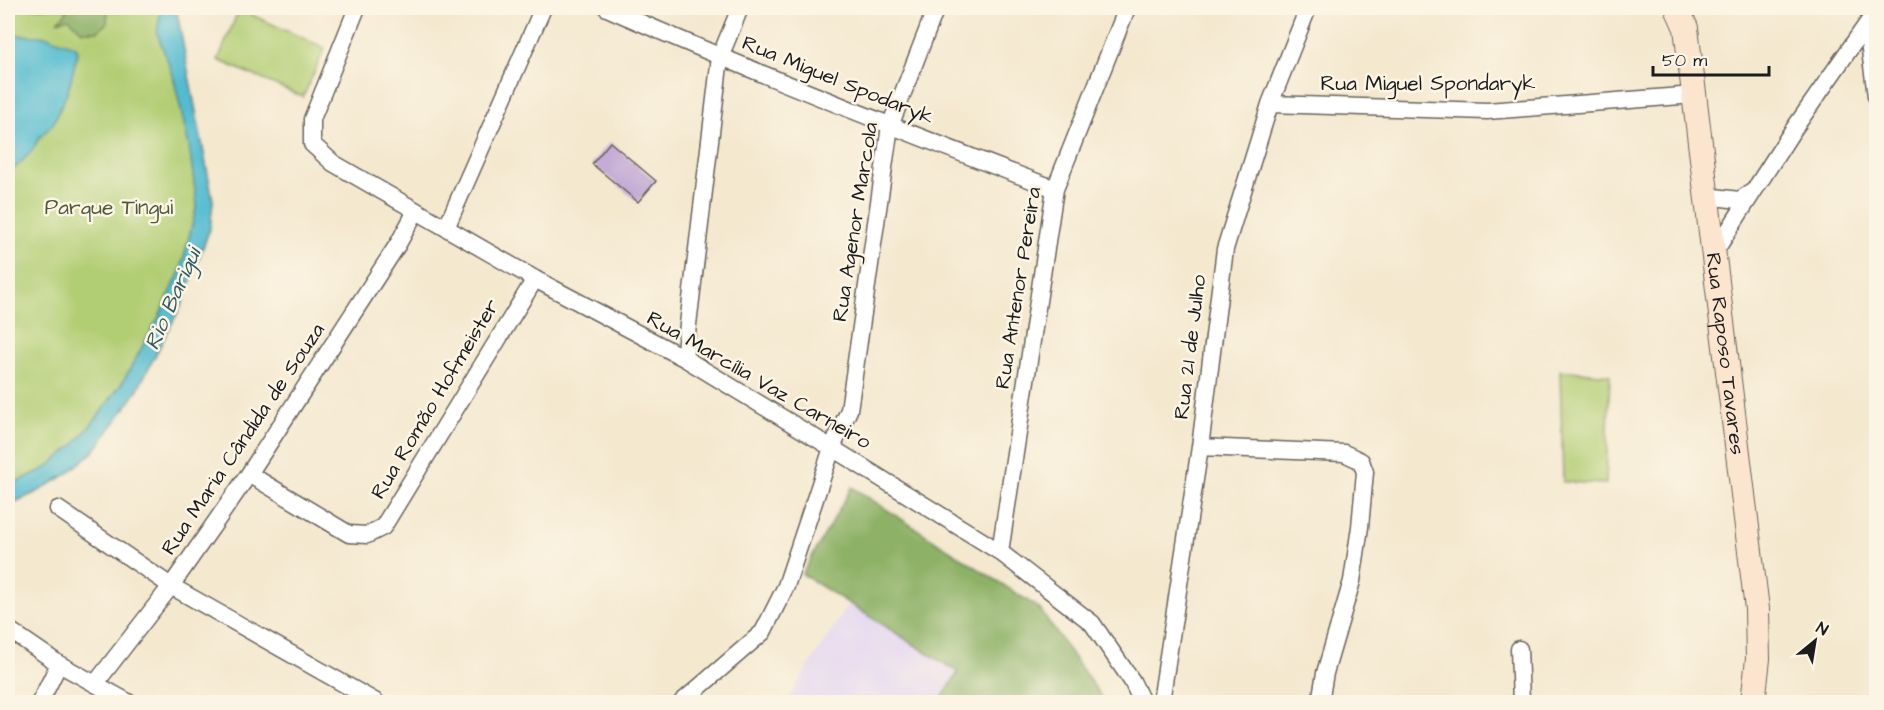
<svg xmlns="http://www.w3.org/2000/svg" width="1884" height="710" viewBox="0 0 1884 710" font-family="'Architects Daughter',sans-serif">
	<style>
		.built { fill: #e2d4f3 }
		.green { fill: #b2ce75; stroke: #677548; stroke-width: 1.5 }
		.forest { fill: #8db166; stroke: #546641; stroke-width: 1.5 }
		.water { fill: #53bcd0; stroke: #386c76; stroke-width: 1.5 }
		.building { fill: #c4acd6 }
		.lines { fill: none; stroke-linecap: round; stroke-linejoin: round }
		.street-casing { stroke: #68635b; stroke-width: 19 }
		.secondary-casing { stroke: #68635b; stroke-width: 26 }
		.street { stroke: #fff; stroke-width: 16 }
		.secondary { stroke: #fbe5cf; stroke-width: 24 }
		.labels { text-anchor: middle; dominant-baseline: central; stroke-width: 5; stroke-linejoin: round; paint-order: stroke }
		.street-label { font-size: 21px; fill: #1c1c1c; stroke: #fcf5e5 }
		.park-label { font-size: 21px; fill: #505a3b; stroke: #fcf5e5 }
		.water-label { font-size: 22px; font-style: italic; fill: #325c64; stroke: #fcf5e5 }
	</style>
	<rect width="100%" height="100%" fill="#fcf5e5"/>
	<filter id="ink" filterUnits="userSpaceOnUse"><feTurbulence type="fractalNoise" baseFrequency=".0167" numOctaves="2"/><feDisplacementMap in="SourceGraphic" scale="12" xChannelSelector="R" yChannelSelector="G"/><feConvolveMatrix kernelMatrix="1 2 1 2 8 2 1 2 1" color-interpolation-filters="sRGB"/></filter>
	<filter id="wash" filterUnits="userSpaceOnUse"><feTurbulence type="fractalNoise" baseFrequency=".008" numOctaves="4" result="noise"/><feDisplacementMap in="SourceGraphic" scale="24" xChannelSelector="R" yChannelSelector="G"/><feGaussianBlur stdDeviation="1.35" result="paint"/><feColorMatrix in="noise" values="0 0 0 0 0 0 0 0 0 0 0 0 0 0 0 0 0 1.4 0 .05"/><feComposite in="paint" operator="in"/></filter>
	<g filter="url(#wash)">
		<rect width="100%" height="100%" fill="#f4e8cf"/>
		<path class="built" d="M849 603 959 672 940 702H786Z"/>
		<path class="green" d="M8 8H176L213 201 210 228 183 302 135 394 94 451 67 474 37 492 8 505Z
			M239 9 325 48 303 97 218 60Z
			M1560 370 1610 375 1606 484 1563 482Z"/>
		<path class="forest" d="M68 8H108L107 23 98 31H82L69 18 57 21 65 14Z
			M852 487 1039 608 1105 702H940L958 672 802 574Z"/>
		<path class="water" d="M161 8H176L213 201 210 228 183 302 135 394 94 451 67 474 37 492 8 505V486L46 468 73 446 95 420 122 383 160 315 181 269 197 205 189 146 173 75 157 33Z
			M8 35 45 36 75 46 78 51 68 91 53 124 39 138 32 151 8 175Z"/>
		<g id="blocks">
			<path class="building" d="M610 142 656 181 638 202 592 164Z"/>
		</g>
	</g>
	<g filter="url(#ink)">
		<use href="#blocks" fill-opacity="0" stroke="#68635b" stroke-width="1.5"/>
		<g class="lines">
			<defs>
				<path id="street" d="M357 8 312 119V144L333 163 535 279 684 358 832 448 1000 552 1092 623 1132 681 1142 702
					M607 8C755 73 905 132 1055 189
					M1867 27 1876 96
					M1270 104 1487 111 1694 95
					M1706 196 1739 200 1752 192
					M446 228 543 8
					M1714 253 1791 133 1876 11
					M684 358 720 57 740 8
					M1200 447 1344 453 1361 461 1365 472 1360 527 1352 581 1325 673 1320 702
					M249 474 349 534 367 535 383 527 535 279
					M58 509 171 586 376 702
					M1000 552 1055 189 1127 8
					M8 629 59 664 128 702
					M1519 649 1521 702
					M95 684 171 586 249 474 398 244 416 211
					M40 702 59 664
					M682 702 763 632 786 586 832 448 849 410 890 126 936 8
					M1161 702 1200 447 1225 249 1270 104 1308 8"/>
				<g id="secondary">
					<path id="s1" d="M1677 8 1686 28 1757 609 1758 659 1753 702"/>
				</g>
			</defs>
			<use href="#street" class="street-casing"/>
			<use href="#secondary" class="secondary-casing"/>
			<use href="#street" class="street"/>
			<use href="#secondary" class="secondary"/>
		</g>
	</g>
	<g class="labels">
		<g class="street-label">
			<text transform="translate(838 80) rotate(22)">Rua Miguel Spodaryk</text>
			<text x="1428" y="83">Rua Miguel Spondaryk</text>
			<text transform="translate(855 222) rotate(-81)">Rua Agenor Marcola</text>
			<text transform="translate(1018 288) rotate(-81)">Rua Antenor Pereira</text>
			<text transform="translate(1190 347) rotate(-83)">Rua 21 de Julho</text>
			<text stroke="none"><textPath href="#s1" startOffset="350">Rua Raposo Tavares</textPath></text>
			<text transform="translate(759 380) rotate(30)">Rua Marcília Vaz Carneiro</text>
			<text transform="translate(435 399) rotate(-59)">Rua Romão Hofmeister</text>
			<text transform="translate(243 439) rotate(-56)">Rua Maria Cândida de Souza</text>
		</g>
		<g class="park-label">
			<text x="109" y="207">Parque Tingui</text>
		</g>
		<g class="water-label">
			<text transform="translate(173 299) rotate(-66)">Rio Barigui</text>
		</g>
	</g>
	<rect width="1884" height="710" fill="none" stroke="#fcf5e5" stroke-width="30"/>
	<g transform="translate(1815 641) rotate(30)" stroke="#fcf5e5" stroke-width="4.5" paint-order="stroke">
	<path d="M0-4.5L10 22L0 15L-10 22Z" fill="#1c1c1c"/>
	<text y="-9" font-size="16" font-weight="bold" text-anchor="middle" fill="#1c1c1c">N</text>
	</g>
	<path d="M1653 66v9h116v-9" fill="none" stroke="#1c1c1c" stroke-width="3"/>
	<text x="1662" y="66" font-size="18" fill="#1c1c1c" stroke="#fcf5e5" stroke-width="4.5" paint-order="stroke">50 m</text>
</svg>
